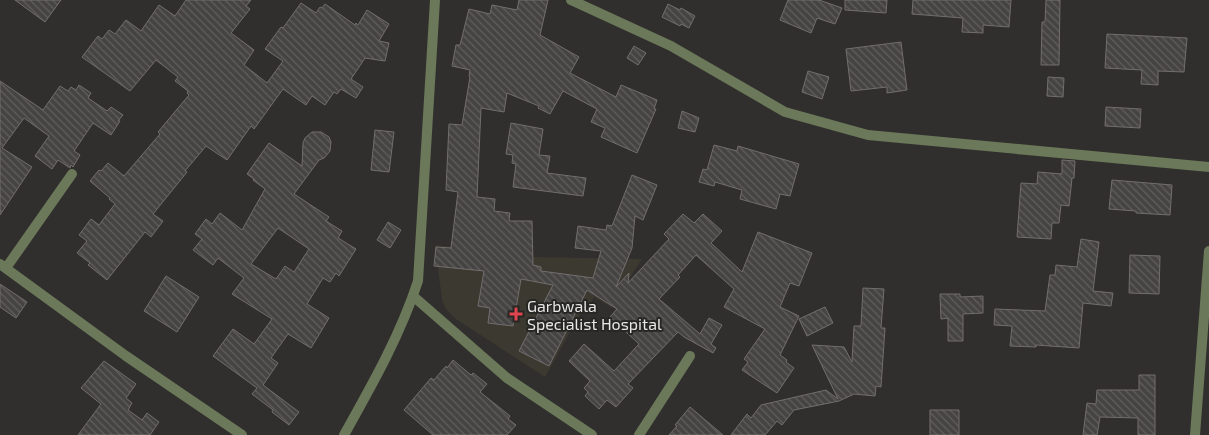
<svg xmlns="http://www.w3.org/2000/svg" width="1209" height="435" viewBox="0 0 1209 435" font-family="'Exo 2',sans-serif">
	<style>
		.built { fill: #3c3931 }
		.building { fill: url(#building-back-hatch); stroke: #726e6e; fill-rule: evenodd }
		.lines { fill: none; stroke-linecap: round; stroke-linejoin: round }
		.minor { stroke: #6b7859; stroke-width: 10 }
		.tertiary { stroke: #6b7859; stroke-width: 10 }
		.health-dot { fill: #e0444e; stroke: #262623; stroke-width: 2 }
		.labels { text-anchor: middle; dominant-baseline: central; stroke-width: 4; stroke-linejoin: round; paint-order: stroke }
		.poi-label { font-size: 16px; fill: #e7e6e5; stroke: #262623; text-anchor: start }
	</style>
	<defs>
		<pattern id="building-back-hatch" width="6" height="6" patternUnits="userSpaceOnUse" patternTransform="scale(1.25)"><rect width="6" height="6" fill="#464343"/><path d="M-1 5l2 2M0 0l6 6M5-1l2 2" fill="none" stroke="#615e5e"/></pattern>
	</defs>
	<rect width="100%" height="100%" fill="#302f2d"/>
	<path class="built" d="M435 245 533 257 642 259 611 307 594 297 588 307 585 305 545 377 456 319 446 309 442 300Z"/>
	<path class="building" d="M15 0H61L45 22Z
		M186 0H251L246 6 250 9 231 33 254 50 244 65 267 83 283 61 265 49 281 27 283 28 301 3 316 13 320 7 322 8 325 4 355 25 356 23 358 25 367 10 389 24 379 41 389 43 385 61 365 58 351 79 363 87 356 98 341 89 337 94 334 92 325 105 312 96 306 105 283 89 254 129 251 126 227 160 206 146 185 171 187 172 153 214 163 221 151 237 145 232 107 280 88 265 90 263 77 253 87 241 79 235 91 219 99 225 115 204 109 199 110 198 90 181 99 170 101 171 108 163 124 176 160 134 158 132 189 95 187 93 188 91 175 81 178 77 156 60 130 91 82 57 98 36 102 39 109 30 115 34 126 20 141 31 159 5 175 16Z
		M519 0H548L540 35 579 57 570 73 616 97 621 85 657 100 654 109H656L637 153 601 137 605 128 591 122 597 109 563 91 550 114 538 108 539 106 507 93 504 112 481 108 477 197 495 199 494 211 510 213 509 221H532L533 265 541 267V271L593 278 601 251 575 248 578 226 606 230 607 225 612 226 632 175 657 185 643 220 635 216 632 248 616 287 629 273 628 283 669 239 664 234 683 214 694 223 703 214 722 231 711 243 742 272 758 232 812 253 799 286 790 283 780 307 799 316 780 355 787 360 786 362 794 368 777 393 742 370 748 362 744 359 765 329 724 307 734 289 696 255 678 275 680 277 659 299 700 334 709 318 722 325 711 344 716 348 713 353 684 337 678 332 628 384 633 388 616 407 607 400 599 409 585 396 588 392 584 388 590 381 569 361 584 344 614 371 639 344 610 317 617 309 587 290 549 366 519 351 553 285 521 279 513 326 488 323 490 308 478 306 484 271 434 266 436 247 451 248 458 192 446 190 449 124 462 125 470 77 469 76 470 70 452 66 456 45H460L469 9 490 14 492 5 517 10Z
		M788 0H819L842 8 835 24 817 18 811 33 780 20Z
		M845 0H887L886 13 845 10Z
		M913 0H1011L1009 27 983 25V33L962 32 963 18 912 14Z
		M1046 0H1060L1059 65H1041L1042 22H1045Z
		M668 4 680 10 681 8 695 16 689 28 681 24 680 26 662 17Z
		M1107 34 1187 38 1184 72 1158 71V85L1141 84 1142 70 1105 68Z
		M901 42 907 90 887 93V87L851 91 846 49Z
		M634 46 646 53 638 65 627 58Z
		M808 71 829 77 822 99 802 92Z
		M1048 77 1064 78 1063 97 1047 96Z
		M0 81 43 110 60 86 68 91 71 87 76 90 79 85 91 93 88 98 107 111 111 107 123 115 118 121H120L111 135 93 123 74 151 80 155 73 167 71 165 70 168 58 160 52 169 35 156 49 136 24 118 2 148 32 167 0 215Z
		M1106 107 1141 109 1140 128 1105 126Z
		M682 111 699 118 695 132 678 128Z
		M511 123 543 129 539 155 550 156 547 173 586 178 583 196 513 187 516 164 512 163 513 155 506 154Z
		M375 130 394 132 389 172 371 170Z
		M312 132H321L329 137 331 142 330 151 324 158 319 160 294 194 329 217 326 221 342 231 338 238 356 249 339 276 336 273 330 282 323 278 307 304 329 318 311 348 288 334 271 358 278 363 263 385 299 412 289 425 272 412 273 410 252 394 257 388 213 356 233 329 254 344 272 319 232 294 244 278 218 258 213 265 193 250 202 239 195 234 206 219 212 224 220 213 242 230 265 189 253 180 254 179 247 174 269 143 302 166 303 143 305 138ZM278 228 309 249 294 272 285 266 276 279 251 264Z
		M714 145 737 151 738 146 799 164 790 196 780 194 776 209 740 199 742 190 715 182 714 186 699 182 703 169 707 170Z
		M1062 160 1075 161 1074 178H1072L1069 206 1061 205 1059 223H1052L1051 239 1017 237 1021 183 1037 184 1038 172 1062 174Z
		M1112 180 1172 185 1170 215 1136 213V211L1109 209Z
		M388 222 401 230 390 248 377 240Z
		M1081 239 1099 242 1093 291 1113 293 1111 306 1083 303 1079 348 1036 345V347L1010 346 1012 326 994 325 995 309 1045 311 1050 275H1055L1056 265 1077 267Z
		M1130 255 1160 256 1159 294 1129 293Z
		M166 276 199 297 177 332 144 311Z
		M0 284 27 302 16 318 0 307Z
		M863 288 884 289 881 328H885L881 387 876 386 875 396 854 394 839 401 794 410 782 425 777 421 765 435H731L747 414 751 418 761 405 826 390 838 399 812 345 844 347 852 362 854 326H861Z
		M940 294H960V297L983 296V313L963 314V341H948V318L941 319Z
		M825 307 833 323 807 336 799 319Z
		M453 360 471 375 473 373 487 384 480 392 510 416 508 419 516 425 507 435H433L404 410 431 378 434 380 446 366 447 368Z
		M104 361 136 384 126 398 132 403 128 410 142 420 147 413 159 422 150 435H78L101 404 81 388Z
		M1139 375H1155V435H1138V418L1100 417 1097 435H1083L1087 403 1096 404 1097 390H1139Z
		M690 407 723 435H669L677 426 675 425Z
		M930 410H959V435H930Z"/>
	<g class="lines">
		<path class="minor" d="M571 0 671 46 785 112 868 135 1209 167
			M0 264 126 356 242 435
			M6 268 72 174
			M413 296 507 378 592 435
			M344 435C372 385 400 336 418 281L435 0
			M639 435 690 356"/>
		<path class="tertiary" d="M1195 435 1209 251"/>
	</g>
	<path class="health-dot" d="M513.5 306.5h5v5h5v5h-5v5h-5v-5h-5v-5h5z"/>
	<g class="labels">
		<g class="poi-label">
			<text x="527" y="305">Garbwala<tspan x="527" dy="18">Specialist Hospital</tspan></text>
		</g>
	</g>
</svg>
